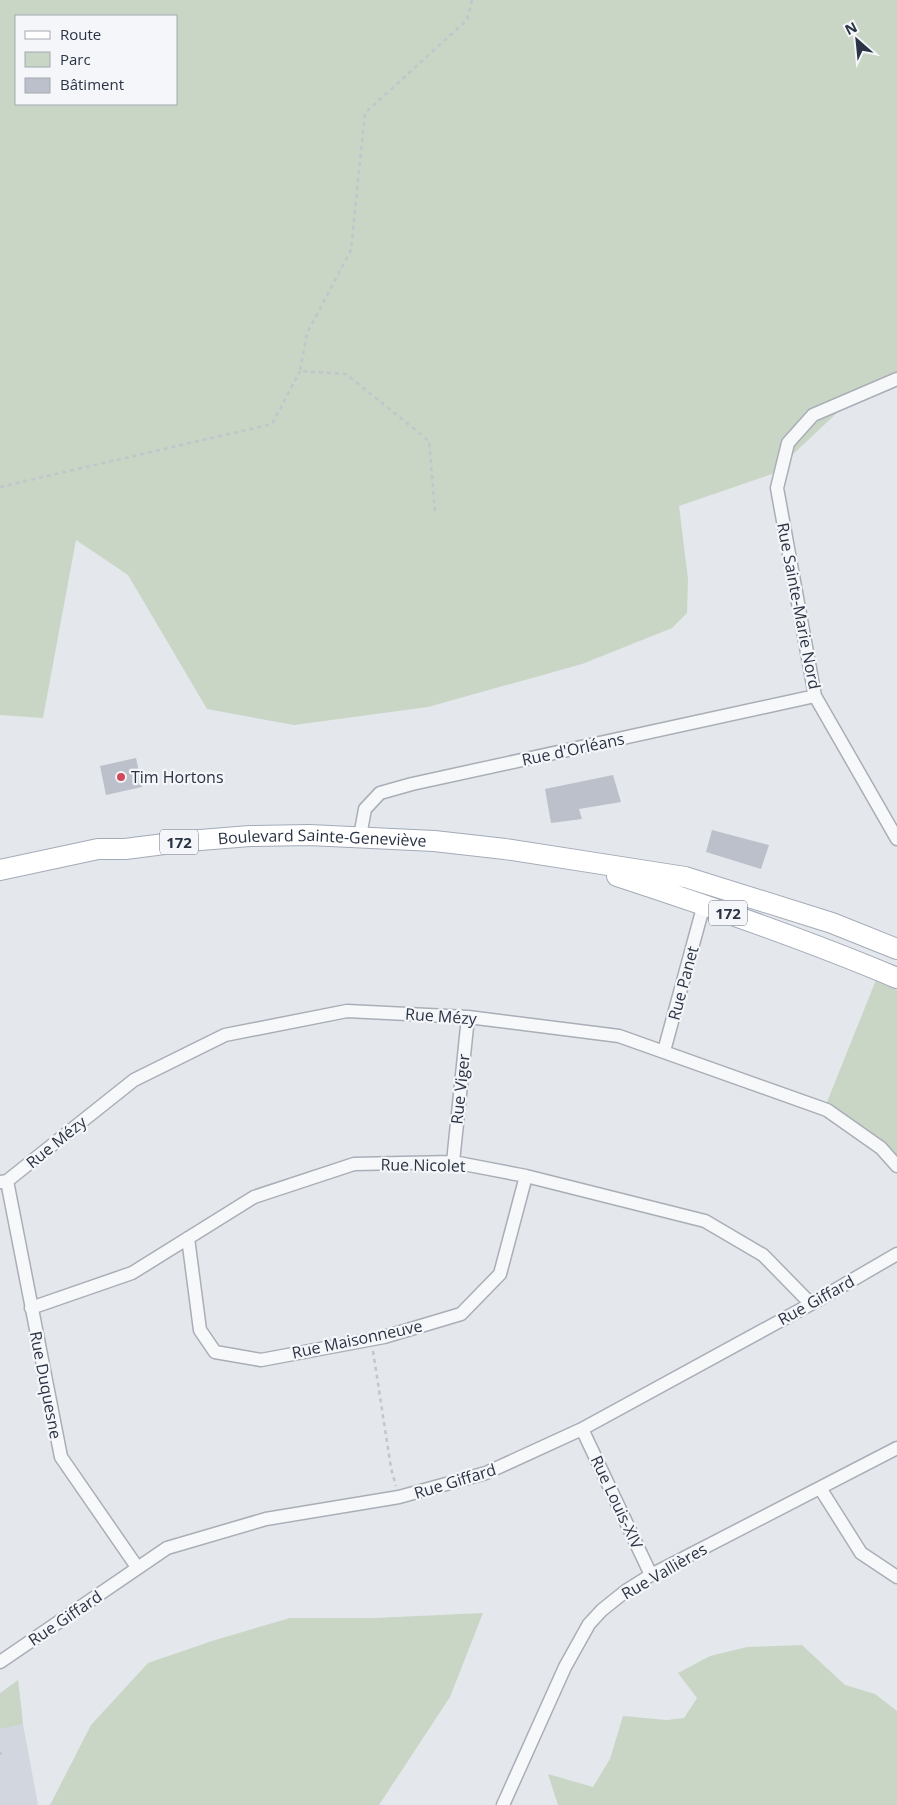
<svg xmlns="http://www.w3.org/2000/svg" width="897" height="1805" viewBox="0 0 897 1805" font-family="'Open Sans',sans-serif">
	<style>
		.built { fill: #d2d6de }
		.green { fill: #c9d6c5; fill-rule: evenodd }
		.building { fill: #bbc0ca }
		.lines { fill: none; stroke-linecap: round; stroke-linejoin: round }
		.street-casing { stroke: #a9aeb7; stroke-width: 15 }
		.primary-casing { stroke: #a3abb8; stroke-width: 22 }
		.path { stroke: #c2c5cb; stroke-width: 2.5; stroke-dasharray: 4 4; stroke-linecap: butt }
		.street { stroke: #f7f8fa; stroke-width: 12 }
		.primary { stroke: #fff; stroke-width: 20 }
		.poi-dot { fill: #d1495b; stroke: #f4f6f9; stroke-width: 2 }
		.labels { text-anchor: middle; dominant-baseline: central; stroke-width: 4.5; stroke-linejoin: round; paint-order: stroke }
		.shield { fill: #f4f6f9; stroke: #676e7b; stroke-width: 1 }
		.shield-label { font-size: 15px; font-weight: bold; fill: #2b3445 }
		.street-label { font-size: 16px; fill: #2b3445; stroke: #f4f6f9 }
		.poi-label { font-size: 16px; fill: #2b3445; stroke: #f4f6f9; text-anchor: start }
	</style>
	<rect width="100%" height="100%" fill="#e4e7ec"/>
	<path class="built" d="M18 1680 23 1724 38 1805H0V1693Z"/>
	<path class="green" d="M0 0H897V384L840 410 772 474 679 506 688 579 687 613 672 628 582 664 428 707 294 725 207 709 128 575 76 540 43 718 0 715ZM16 16H176V104H16Z
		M876 980 897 990V1169L880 1147 848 1117 825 1107Z
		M483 1613 450 1697 379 1805H50L91 1725 148 1663 212 1641 290 1618H375Z
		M802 1645 845 1685 875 1694 897 1711V1805H558L548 1774 593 1787 610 1759 623 1716 667 1720 684 1718 697 1698 678 1673 710 1656 747 1647Z
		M18 1680 23 1724 0 1729V1694Z"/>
	<path class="building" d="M136 758 142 787 106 795 100 766Z
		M613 775 621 802 579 809 582 819 551 823 545 789Z
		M712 830 769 845 761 869 706 852Z"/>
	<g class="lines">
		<defs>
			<path id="street" d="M897 379 813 415 788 443 777 488 815 696 897 839
				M360 836 365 809 380 793 412 784 815 696
				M664 1051 701 915
				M453 1162 468 1017
				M7 1181 61 1457 137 1567
				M0 1182 7 1181 134 1080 225 1035 347 1011 468 1017 619 1036 827 1110 881 1148 897 1166
				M188 1238 200 1330 215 1352 261 1360 384 1337 461 1314 500 1274 526 1176
				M31 1308 132 1273 254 1197 354 1164 453 1162 526 1176 705 1221 763 1255 811 1304
				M582 1429 651 1575
				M820 1488 861 1553 897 1577
				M0 1662 167 1548 266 1519 399 1497 486 1473 582 1429 811 1304 897 1254
				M503 1805 565 1667 589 1624 602 1610 627 1590 651 1575 897 1448"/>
			<g id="primary">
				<path id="s1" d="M0 870 98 849H125L188 841 250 836 309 835 434 841 505 849 685 877 832 923 897 949"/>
				<path d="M617 876C712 907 805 939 897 978"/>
			</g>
		</defs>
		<use href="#street" class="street-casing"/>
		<use href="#primary" class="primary-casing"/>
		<path class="path" d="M0 487 272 424 300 371
			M435 511 429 441 346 374 300 371 307 333 351 250 365 113 467 20 472 0
			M373 1351 391 1468 396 1486
			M0 1752 1 1755"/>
		<use href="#street" class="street"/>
		<use href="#primary" class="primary"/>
	</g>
	<circle class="poi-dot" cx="121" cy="777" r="5"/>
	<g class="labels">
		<g class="shield">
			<rect x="160" y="829.5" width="38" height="25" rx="4"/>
			<rect x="709" y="900.5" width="38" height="25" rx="4"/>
		</g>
		<g class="shield-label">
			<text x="179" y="842">172</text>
			<text x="728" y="913">172</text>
		</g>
		<g class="street-label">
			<text transform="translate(799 606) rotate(79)">Rue Sainte-Marie Nord</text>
			<text transform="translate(573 749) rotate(-12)">Rue d'Orléans</text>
			<text stroke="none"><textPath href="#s1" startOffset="325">Boulevard Sainte-Geneviève</textPath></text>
			<text transform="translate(683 983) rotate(-75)">Rue Panet</text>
			<text transform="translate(441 1016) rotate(4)">Rue Mézy</text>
			<text transform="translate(460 1089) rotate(-84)">Rue Viger</text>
			<text transform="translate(56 1142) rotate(-39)">Rue Mézy</text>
			<text transform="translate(423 1165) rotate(1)">Rue Nicolet</text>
			<text transform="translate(816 1300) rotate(-29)">Rue Giffard</text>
			<text transform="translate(357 1339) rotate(-12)">Rue Maisonneuve</text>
			<text transform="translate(46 1385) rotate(79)">Rue Duquesne</text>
			<text transform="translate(455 1481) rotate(-17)">Rue Giffard</text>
			<text transform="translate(617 1502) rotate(65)">Rue Louis-XIV</text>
			<text transform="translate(664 1571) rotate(-30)">Rue Vallières</text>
			<text transform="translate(65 1618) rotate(-34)">Rue Giffard</text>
		</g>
		<g class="poi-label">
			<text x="131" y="777">Tim Hortons</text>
		</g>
	</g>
	<rect x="15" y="15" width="162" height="90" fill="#f4f6f9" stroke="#a4a8b1"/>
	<rect x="25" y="31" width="25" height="8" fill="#ffffff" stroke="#a4a8b1"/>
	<text x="60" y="40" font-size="15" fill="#2b3445">Route</text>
	<rect x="25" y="52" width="25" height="15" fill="#c9d6c5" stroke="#a4a8b1"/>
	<text x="60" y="65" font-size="15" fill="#2b3445">Parc</text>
	<rect x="25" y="78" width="25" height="15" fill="#bbc0ca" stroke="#a4a8b1"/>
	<text x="60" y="90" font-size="15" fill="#2b3445">Bâtiment</text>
	<g transform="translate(857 40) rotate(333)" stroke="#f4f6f9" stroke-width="4" paint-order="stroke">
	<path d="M0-4L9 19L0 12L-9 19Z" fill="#2b3445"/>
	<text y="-8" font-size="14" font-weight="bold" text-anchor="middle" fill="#2b3445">N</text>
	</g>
</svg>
